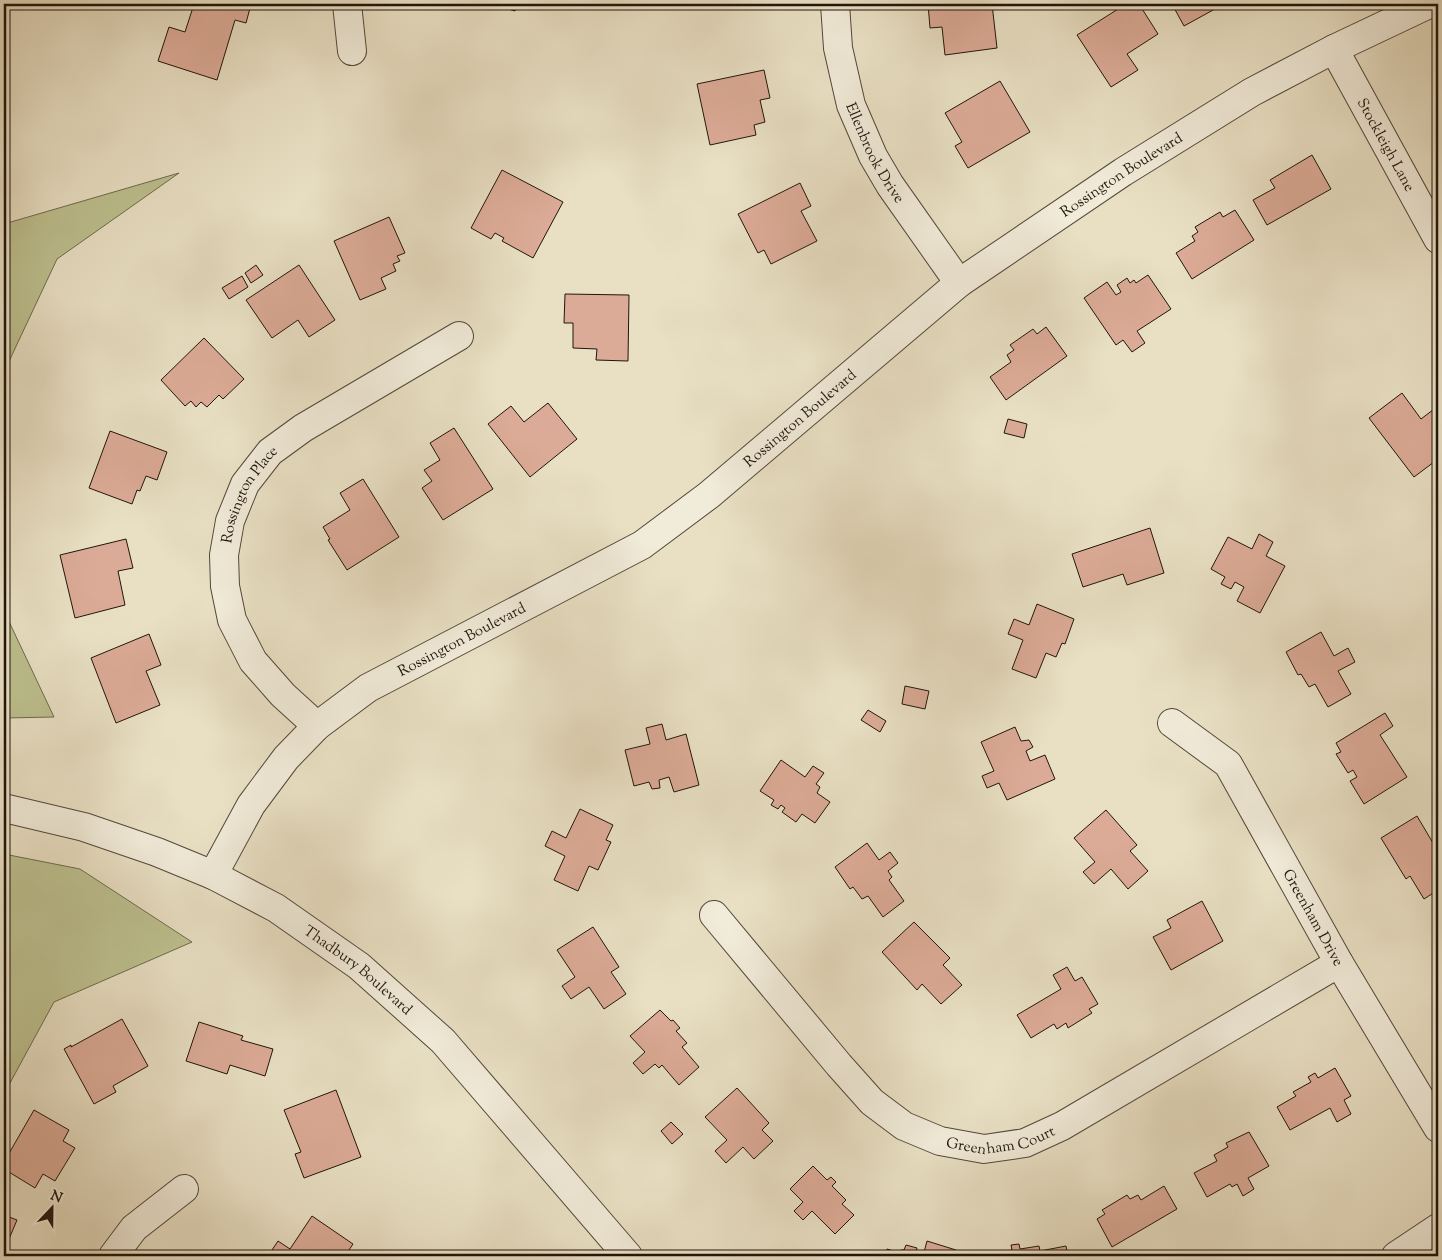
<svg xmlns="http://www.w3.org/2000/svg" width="1442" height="1260" font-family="'Sorts Mill Goudy',serif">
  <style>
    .green { fill: #bdc08f; stroke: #6e6a4e }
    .building { fill: #dcab97; stroke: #20150c }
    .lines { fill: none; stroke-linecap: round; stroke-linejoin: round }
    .minor-casing { stroke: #52483a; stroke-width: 30 }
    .minor { stroke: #f1ebd9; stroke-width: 28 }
    .labels { text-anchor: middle; stroke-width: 4.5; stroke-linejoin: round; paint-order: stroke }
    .street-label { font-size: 15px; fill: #20150c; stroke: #f1ebd9 }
  </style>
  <rect width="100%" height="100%" fill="#e9e0c4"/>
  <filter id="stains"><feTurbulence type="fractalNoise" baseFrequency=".004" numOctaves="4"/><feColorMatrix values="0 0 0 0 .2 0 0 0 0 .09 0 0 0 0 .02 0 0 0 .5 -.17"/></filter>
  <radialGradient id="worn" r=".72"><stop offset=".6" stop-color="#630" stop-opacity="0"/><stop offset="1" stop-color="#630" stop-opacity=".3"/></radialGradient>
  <!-- green -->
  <g class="green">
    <path d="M179,173L57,259L4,372V224Z"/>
    <path d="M4,611L54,717L4,718Z"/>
    <path d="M4,854L80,869L192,942L54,1002L4,1094Z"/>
  </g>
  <!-- building -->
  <g class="building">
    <path d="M194,4H241V5L250,8L246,23L235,20L217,80L158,61L169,27L185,32Z"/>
    <path d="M491,4H517L515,11Z"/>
    <path d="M928,4H992L997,48L945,55L942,27L930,28Z"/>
    <path d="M1126,4H1139L1158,34L1127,54L1138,70L1111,87L1077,35Z"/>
    <path d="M1172,4H1224L1184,26Z"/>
    <path d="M764,70L770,98L760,100L765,122L754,125L756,135L710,145L697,84Z"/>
    <path d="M1000,81L1030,132L968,168L955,146L962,142L945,113Z"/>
    <path d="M1312,155L1331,189L1267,225L1253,200L1275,188L1270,180Z"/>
    <path d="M502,170L563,202L533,258L502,241L504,238L495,233L491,239L471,228Z"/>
    <path d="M800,183L811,206L801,211L817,241L771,264L764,250L758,253L738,214Z"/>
    <path d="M1235,210L1254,240L1192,279L1176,253L1195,241L1192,236L1198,232L1195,227L1220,212L1223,217Z"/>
    <path d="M389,217L405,253L397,256L400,261L393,264L396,271L381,278L386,289L360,300L334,241Z"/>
    <path d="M256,265L263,275L251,283L245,273Z"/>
    <path d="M299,265L335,320L309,337L298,320L272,338L246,300Z"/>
    <path d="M1148,275L1171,309L1137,331L1145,343L1132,352L1123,340L1116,345L1084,298L1107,282L1116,295L1121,292L1117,285L1127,278L1130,283L1134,280L1136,283Z"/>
    <path d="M242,276L248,287L229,299L222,288Z"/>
    <path d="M565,294L629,295L628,361L596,360L597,349L573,348V323H564Z"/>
    <path d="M1046,327L1067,356L1006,400L990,377L1011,362L1007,355L1014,350L1010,345L1033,329L1037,334Z"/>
    <path d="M204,338L244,379L223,399L219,395L207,407L201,402L196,407L191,401L185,406L161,380Z"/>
    <path d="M1402,393L1421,419L1438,406V459L1414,477L1369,418Z"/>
    <path d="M548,403L577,439L530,477L488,424L511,406L524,422Z"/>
    <path d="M1008,419L1027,424L1024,438L1004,433Z"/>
    <path d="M454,428L493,489L443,520L422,488L432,481L424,470L440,460L430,443Z"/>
    <path d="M110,431L167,452L157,480L146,476L140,491L137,490L132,504L89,488Z"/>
    <path d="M363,479L399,537L347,570L328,540L330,539L323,527L350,510L340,493Z"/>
    <path d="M1150,528L1164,573L1127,585L1123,574L1083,587L1072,554Z"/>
    <path d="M1259,534L1273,542L1266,556L1285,566L1260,613L1237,601L1244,587L1235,582L1231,589L1221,584L1225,577L1211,569L1228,537L1252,549Z"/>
    <path d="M126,539L133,568L118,571L125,605L75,618L60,555Z"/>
    <path d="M1037,604L1074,619L1065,644L1062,643L1056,657L1046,653L1036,678L1012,669L1023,640L1008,634L1014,619L1029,625Z"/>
    <path d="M1321,632L1334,656L1348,648L1355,662L1338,671L1351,694L1328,707L1315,684L1309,687L1301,674L1298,675L1286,652Z"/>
    <path d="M149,634L161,665L146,671L160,705L116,723L91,658Z"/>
    <path d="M905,686L929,691L925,709L902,704Z"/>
    <path d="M868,710L886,721L880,732L861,720Z"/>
    <path d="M1385,713L1393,726L1380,735L1407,777L1364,804L1350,781L1357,777L1353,770L1348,773L1336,754L1341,752L1336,743Z"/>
    <path d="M662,724L666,740L686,734L699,785L674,792L669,777L659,780L660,788L652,789L649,782L634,786L625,750L650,744L646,728Z"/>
    <path d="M1015,727L1021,741L1029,740L1033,747L1026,751L1030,761L1045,755L1055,779L1007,800L999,783L987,788L982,776L994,771L981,742Z"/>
    <path d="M781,760L805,777L813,766L824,773L816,784L820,787L817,793L830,802L815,823L802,814L796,822L782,812L785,808L781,805L778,809L771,805L774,800L760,791Z"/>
    <path d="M580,809L613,825L606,840L611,842L598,870L589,866L578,891L554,880L565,856L545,846L552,831L566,838Z"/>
    <path d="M1106,810L1137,845L1130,851L1148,871L1128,889L1111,869L1094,884L1083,872L1095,862L1074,838Z"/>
    <path d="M1417,816L1433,843L1438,840V859L1433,862L1438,871V890L1424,899L1410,876L1406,879L1381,838Z"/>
    <path d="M867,843L879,860L890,852L898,863L888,871L892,877L889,880L904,901L883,917L868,896L862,899L853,887L850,889L835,867Z"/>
    <path d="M1202,901L1223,941L1171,970L1153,937L1171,928L1167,920Z"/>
    <path d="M914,922L950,958L943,965L962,985L941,1004L922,984L917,990L882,952Z"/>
    <path d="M593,927L619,967L611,972L626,994L604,1009L589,987L571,999L562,986L575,977L557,950Z"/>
    <path d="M1067,967L1075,981L1082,977L1098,1004L1089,1009L1092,1013L1068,1028L1066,1023L1057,1029L1054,1024L1031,1038L1017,1015L1061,989L1053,975Z"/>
    <path d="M660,1010L671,1021L673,1020L680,1028L676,1031L687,1043L682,1047L699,1067L679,1085L662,1065L659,1068L655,1064L643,1074L633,1063L645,1052L630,1036Z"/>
    <path d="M122,1019L148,1066L113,1086L116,1092L94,1104L64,1049L71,1045V1047Z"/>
    <path d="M199,1022L243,1036L241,1040L273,1049L265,1076L230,1065L227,1074L186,1061Z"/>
    <path d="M1335,1068L1351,1096L1344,1100L1351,1114L1337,1122L1330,1108L1290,1130L1277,1107L1296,1096L1293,1092L1311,1082L1308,1077L1315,1073L1318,1078Z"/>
    <path d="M737,1088L769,1123L762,1130L773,1141L754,1159L743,1147L726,1163L715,1151L727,1140L705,1117Z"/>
    <path d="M336,1090L361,1157L304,1178L295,1154L301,1152L284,1110Z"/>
    <path d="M34,1110L69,1130L63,1141L75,1148L55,1181L43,1174L35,1188L4,1169V1162Z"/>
    <path d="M671,1122L683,1134L672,1144L661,1131Z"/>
    <path d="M1249,1132L1269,1166L1248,1178L1254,1189L1243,1196L1237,1184L1232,1187L1230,1184L1207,1197L1194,1173L1217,1161L1214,1155L1228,1147L1226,1143Z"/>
    <path d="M813,1166L827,1180L831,1177L836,1182L832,1186L846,1200L842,1204L854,1215L835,1234L812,1211L803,1220L794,1211L803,1202L790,1189Z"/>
    <path d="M1164,1186L1177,1209L1112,1247L1097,1219L1105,1214L1102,1210L1127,1195L1130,1199L1138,1195L1141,1200Z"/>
    <path d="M4,1215L17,1220L4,1251Z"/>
    <path d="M312,1216L353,1244L345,1256H268L278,1241L290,1249Z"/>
    <path d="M927,1241L956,1250L954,1256H923Z"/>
    <path d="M1019,1244L1020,1249L1039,1246L1040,1251L1066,1246L1068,1256H993L992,1254L1012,1250L1011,1245Z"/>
    <path d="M906,1245L917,1248L915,1256H885L887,1249L900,1253L901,1250H904Z"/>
  </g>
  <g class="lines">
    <defs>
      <g id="minor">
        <path d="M347,4L352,51"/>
        <path id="s1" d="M835,4L838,48L851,105L873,156L890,185L959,283"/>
        <path id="s2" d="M1334,49L1438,239"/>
        <path id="s3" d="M1172,723L1228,764L1339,963L1438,1128"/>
        <path id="s4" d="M317,726L283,695L253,661L232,620L225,586L224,555L230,521L245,484L270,452L303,428L459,336"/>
        <path id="s5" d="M4,808L84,827L157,852L213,875L276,908L359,966L443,1041L628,1256"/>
        <path id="s6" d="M213,875L251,805L286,758L317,726L368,688L642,545L709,495L959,283L1123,172L1252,92L1334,49L1429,4"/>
        <path id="s7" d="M714,915L839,1065L872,1102L904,1126L940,1141L984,1149L1025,1143L1062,1126L1339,963"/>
        <path d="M113,1256L134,1228L184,1189"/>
        <path d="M1396,1256L1438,1228"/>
      </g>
    </defs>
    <!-- minor casing -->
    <use href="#minor" class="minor-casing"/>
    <!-- minor -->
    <use href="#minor" class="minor"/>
  </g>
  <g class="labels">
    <!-- street labels -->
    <g class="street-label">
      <text dy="5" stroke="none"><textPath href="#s2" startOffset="109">Stockleigh Lane</textPath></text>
      <text dy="5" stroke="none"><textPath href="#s1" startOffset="156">Ellenbrook Drive</textPath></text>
      <text dy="5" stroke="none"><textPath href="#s6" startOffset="1162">Rossington Boulevard</textPath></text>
      <text dy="5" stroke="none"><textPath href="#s6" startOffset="758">Rossington Boulevard</textPath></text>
      <text dy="5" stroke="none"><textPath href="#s4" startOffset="270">Rossington Place</textPath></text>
      <text dy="5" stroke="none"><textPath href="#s6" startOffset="352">Rossington Boulevard</textPath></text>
      <text dy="5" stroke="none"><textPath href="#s3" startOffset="245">Greenham Drive</textPath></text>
      <text dy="5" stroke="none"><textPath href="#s5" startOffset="394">Thadbury Boulevard</textPath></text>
      <text dy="5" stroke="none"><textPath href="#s7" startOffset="386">Greenham Court</textPath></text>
    </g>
  </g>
  <!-- margin -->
  <rect width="1442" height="1260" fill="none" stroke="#e9e0c4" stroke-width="20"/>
  <rect x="5" y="5" width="1432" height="1250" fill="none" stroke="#20150c" stroke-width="2.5"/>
  <rect x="10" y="10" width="1422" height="1240" fill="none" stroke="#20150c"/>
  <!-- north arrow -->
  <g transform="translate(52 1208) rotate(22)" stroke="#f1ebd9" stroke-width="4" paint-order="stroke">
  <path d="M0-4L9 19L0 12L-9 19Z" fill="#20150c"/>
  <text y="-8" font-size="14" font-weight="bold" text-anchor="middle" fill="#20150c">N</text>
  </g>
  <rect width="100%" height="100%" filter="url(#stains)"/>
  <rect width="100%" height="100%" fill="url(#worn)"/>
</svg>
